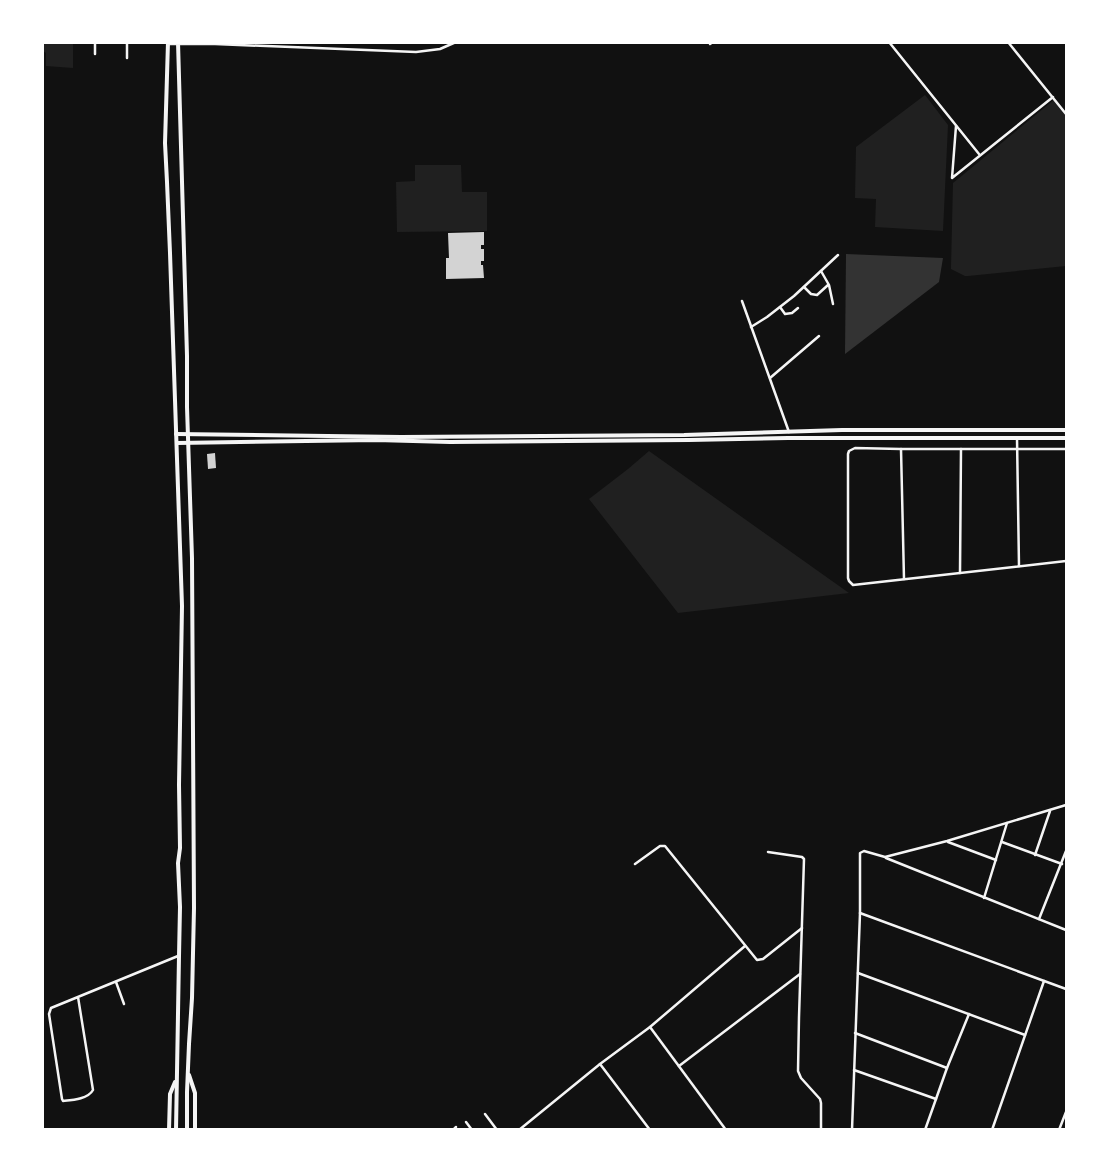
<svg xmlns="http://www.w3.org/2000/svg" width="1109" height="1172" font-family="Commissioner,sans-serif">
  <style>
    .green { fill: #202020 }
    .water { fill: #333 }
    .building { fill: #d3d3d3 }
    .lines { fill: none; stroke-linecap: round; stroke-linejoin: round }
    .minor { stroke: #f5f5f5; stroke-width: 2.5 }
    .tertiary { stroke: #f5f5f5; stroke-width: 4 }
    .secondary { stroke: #f5f5f5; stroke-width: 4 }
  </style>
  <rect width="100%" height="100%" fill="#111"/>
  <!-- green -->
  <g class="green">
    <path d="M42,43H73V68L46,66V53L43,51Z"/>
    <path d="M925,95L948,125L943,231L875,227L876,199L855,198L856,147Z"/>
    <path d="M1055,99L1066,114V266L968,276H965L951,269L953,183Z"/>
    <path d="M415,165H461L462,192H487V231L397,232L396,182L415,181Z"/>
    <path d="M649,451L849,593L678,613L589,499L628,469Z"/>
  </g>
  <!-- water -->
  <path class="water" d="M846,254L943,258L939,282L845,354Z"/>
  <!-- building -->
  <g class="building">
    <path d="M484,232V245H481V249H484V261H481V265H483L484,278L446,279V258H449L448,233Z"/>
    <path d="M215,453L216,468L208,469L207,454Z"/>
  </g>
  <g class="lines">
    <!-- minor -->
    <g class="minor">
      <path d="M889,42L979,154"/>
      <path d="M1008,42L1066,114"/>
      <path d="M168,44H215L416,52L440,49L456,42"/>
      <path d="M710,44L713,42"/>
      <path d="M95,54V42"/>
      <path d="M127,58V42"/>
      <path d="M956,126L952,178L1053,97"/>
      <path d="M821,271L829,285L833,304"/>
      <path d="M804,287L811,294L817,295L828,285"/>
      <path d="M742,301L789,432"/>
      <path d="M780,307L785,314L792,313L798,308"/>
      <path d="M751,327L767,317L794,296L838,255"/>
      <path d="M770,378L819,336"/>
      <path d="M1017,438L1019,566"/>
      <path d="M901,449L904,579"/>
      <path d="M1066,449H901L855,448L849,451L848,454V578L849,581L853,585L1066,561"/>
      <path d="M960,573L961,449"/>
      <path d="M948,842L996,860"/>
      <path d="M1002,842L1062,864"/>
      <path d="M768,852L802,857L804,859L799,1017L798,1071L801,1078L820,1099L821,1103V1130"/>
      <path d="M1035,855L1050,811"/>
      <path d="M886,858L1066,930"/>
      <path d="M635,864L660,846H665L757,960L763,959L802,928"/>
      <path d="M984,898L1007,823"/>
      <path d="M860,913L1066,989"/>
      <path d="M1039,919L1066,851"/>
      <path d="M858,973L1025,1035"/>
      <path d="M116,982L124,1004"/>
      <path d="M78,997L93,1090C88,1099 73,1100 63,1101L62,1099L49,1014L51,1008L178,956"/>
      <path d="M650,1027L726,1130"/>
      <path d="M855,1033L947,1068"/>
      <path d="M600,1064L650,1130"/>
      <path d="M679,1066L800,974"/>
      <path d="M854,1070L936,1099"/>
      <path d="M485,1114L497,1130"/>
      <path d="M466,1122L472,1130"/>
      <path d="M453,1130L456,1127"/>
      <path d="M519,1130L600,1064L650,1027L745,946"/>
      <path d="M852,1130L860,913V853L864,851L885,857L947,841L1066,805"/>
      <path d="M925,1130L947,1068L969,1014"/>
      <path d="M992,1130L1044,981"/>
      <path d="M1059,1130L1066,1112"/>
    </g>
    <!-- tertiary -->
    <g class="tertiary">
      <path d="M176,434L401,437L684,435L842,430H1066"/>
      <path d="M177,443L376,440L450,442L689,440L788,438H1066"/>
    </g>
    <!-- secondary -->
    <g class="secondary">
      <path d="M168,42L165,143L167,182L170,253L182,606L179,785L180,848L178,863L180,907L179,956L176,1130"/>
      <path d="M178,42L187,356V407L192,558L194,908L192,998L189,1044L187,1092V1130"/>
      <path d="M189,1075L195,1093V1130"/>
      <path d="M169,1130L170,1094L175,1082"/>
    </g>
  </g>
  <!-- border -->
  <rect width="1109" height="1172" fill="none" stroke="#ffffff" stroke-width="88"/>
</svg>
